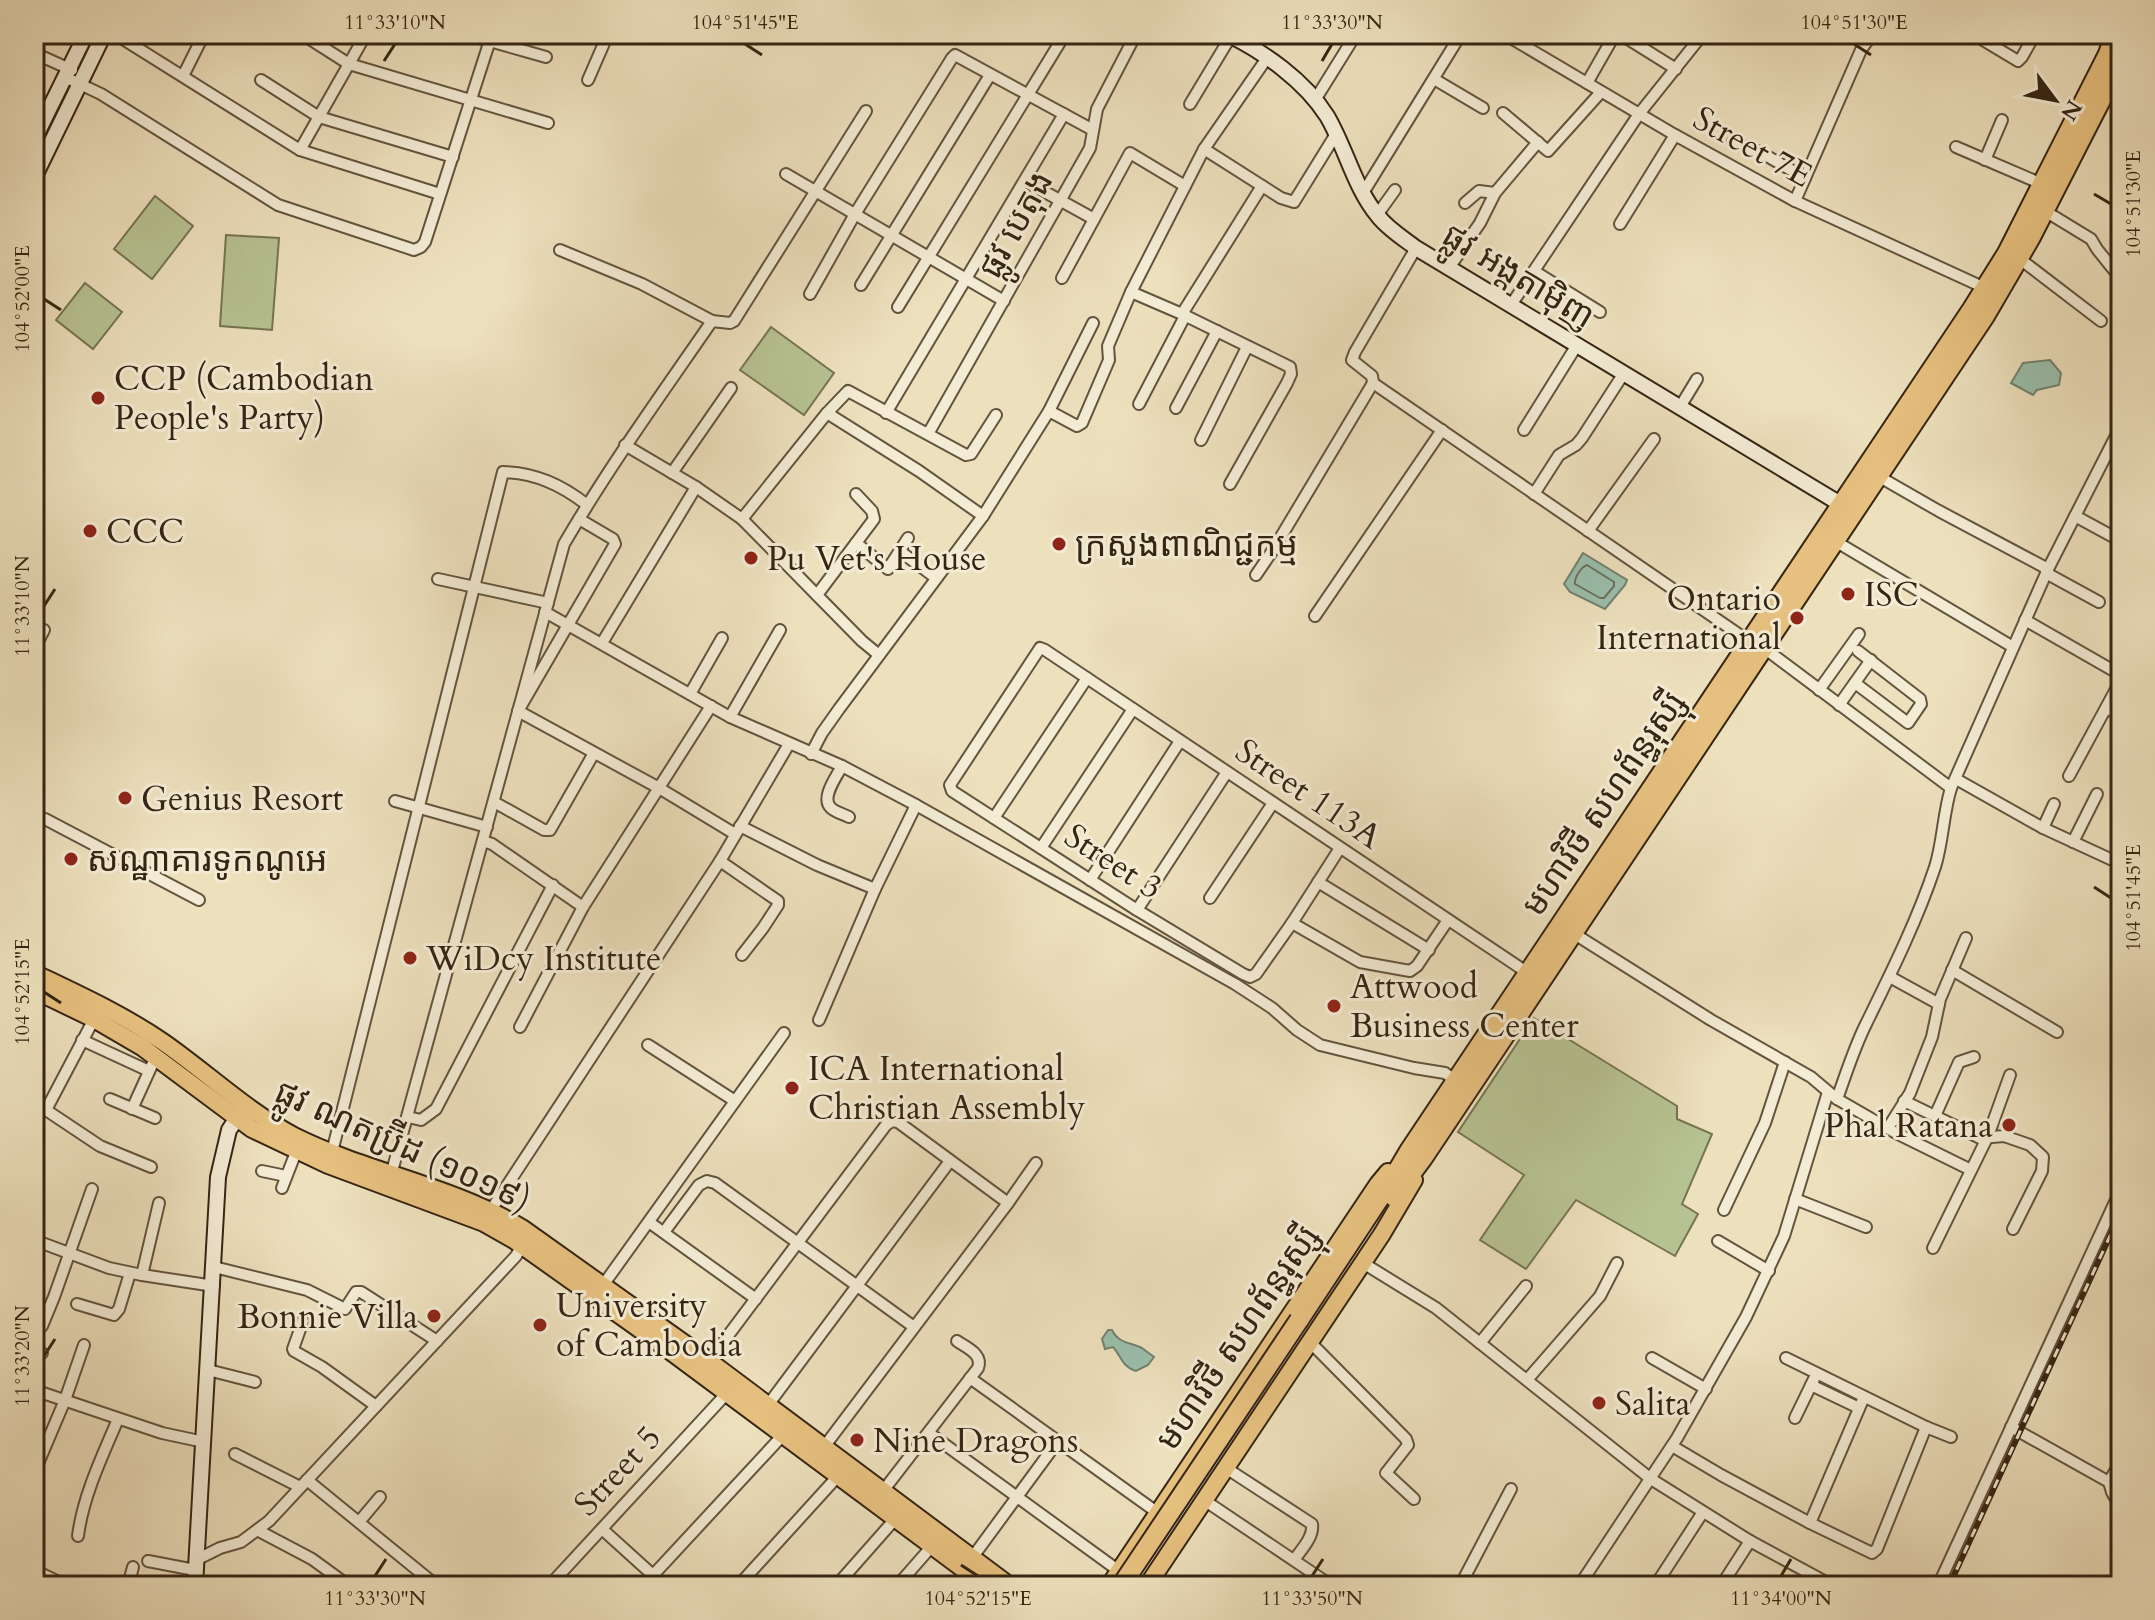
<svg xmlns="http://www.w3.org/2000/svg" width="2155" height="1620" font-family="Cardo,'Noto Sans Khmer',serif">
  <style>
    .green { fill: #b7c292; stroke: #767452; stroke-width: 2 }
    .water { fill: #9abeab; stroke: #72816e; stroke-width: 2 }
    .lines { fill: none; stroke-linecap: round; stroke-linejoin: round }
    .shore { stroke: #68725f; stroke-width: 2 }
    .street-casing { stroke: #63543e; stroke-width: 14 }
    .secondary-casing { stroke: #352513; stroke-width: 18 }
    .primary-casing { stroke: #352513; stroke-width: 20 }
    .highway-casing { stroke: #352513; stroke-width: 22 }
    .street { stroke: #f3ebd4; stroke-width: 10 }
    .secondary { stroke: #f3ebd4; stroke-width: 14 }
    .primary { stroke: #e6c07e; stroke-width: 16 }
    .highway { stroke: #e6c07e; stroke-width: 18 }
    .rail-casing { stroke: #352513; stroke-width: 6 }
    .rail { stroke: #f3ebd4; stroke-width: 3; stroke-dasharray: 9; stroke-linecap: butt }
    .highway-bridge-casing { stroke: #352513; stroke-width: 22; stroke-linecap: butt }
    .highway-bridge { stroke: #e6c07e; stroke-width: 18 }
    .ticks { fill: none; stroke: #352513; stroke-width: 3 }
    .poi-dot { fill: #8f2418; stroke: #f3ebd4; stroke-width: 3 }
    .labels { text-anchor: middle; stroke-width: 6; stroke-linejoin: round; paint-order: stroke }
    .street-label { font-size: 34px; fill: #352513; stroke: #f3ebd4 }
    .poi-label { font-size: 34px; fill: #352513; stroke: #f3ebd4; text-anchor: start }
    .neatline { fill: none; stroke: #352513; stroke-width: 3 }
    .ticks-label { font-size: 20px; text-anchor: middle; fill: #352513 }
  </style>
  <rect width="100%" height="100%" fill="#ede0bd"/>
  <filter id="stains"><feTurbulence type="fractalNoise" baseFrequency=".0025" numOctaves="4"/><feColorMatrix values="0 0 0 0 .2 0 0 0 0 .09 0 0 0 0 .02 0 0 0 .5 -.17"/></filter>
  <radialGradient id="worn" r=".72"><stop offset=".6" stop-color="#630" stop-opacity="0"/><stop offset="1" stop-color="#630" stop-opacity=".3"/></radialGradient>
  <!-- green -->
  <g class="green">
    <path d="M155,196L193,226L152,279L114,249Z"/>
    <path d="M226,235L279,238L272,330L220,326Z"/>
    <path d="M85,283L122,312L93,349L56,320Z"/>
    <path d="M771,327L834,373L804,415L740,370Z"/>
    <path d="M1534,1018L1677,1106V1119L1712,1134L1682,1204L1698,1214L1675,1256L1576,1200L1526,1269L1480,1240L1524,1175L1458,1132Z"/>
  </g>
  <!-- water -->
  <g class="water">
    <path d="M2050,360L2061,373L2059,385L2037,390L2033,395L2011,383L2023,363Z"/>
    <path d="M1583,553L1627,580L1625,585L1605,609L1570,592L1564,584Z"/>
    <path d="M1108,1330H1112C1119,1344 1130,1342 1142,1348C1146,1351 1150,1354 1154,1357L1148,1365L1136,1371C1122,1367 1122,1357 1113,1347L1105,1349L1102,1339Z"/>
  </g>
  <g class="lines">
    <!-- shore -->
    <path class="shore" d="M1587,565L1614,582V586L1604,598H1600L1575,584C1574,578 1581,567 1587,565Z"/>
    <defs>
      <g id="street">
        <path d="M115,34L300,150L440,194"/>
        <path d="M302,34L349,64L548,123"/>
        <path d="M465,34L546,57"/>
        <path d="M1504,34L1675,135L1795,201L1985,288"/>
        <path d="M1620,34L1676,69"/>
        <path d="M1852,34L1868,40"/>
        <path d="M1973,34L2018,61L2022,57L2035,34"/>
        <path d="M34,53L72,70"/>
        <path d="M183,76L204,34"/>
        <path d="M65,77L101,94L278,205L414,250L421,247L425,242L492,34"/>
        <path d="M1434,79L1483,108"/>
        <path d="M261,80L319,117L453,157"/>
        <path d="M588,80L608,34"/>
        <path d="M1587,83L1615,34"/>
        <path d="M1315,100L1356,34"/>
        <path d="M1190,104L1231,36"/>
        <path d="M1503,113L1548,151L1601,92"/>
        <path d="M1733,142L1760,152L1805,178"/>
        <path d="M1956,147L2042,184"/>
        <path d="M1204,149L1281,198L1294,202L1336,134"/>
        <path d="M300,150L366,34"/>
        <path d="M1985,160L2002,120"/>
        <path d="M786,174L1004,301"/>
        <path d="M1025,181L1094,219"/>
        <path d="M1363,193L1461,34"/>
        <path d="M1795,201L1861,50L1868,40L1880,34"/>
        <path d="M1465,203L1479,191L1495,193"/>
        <path d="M2045,211L2091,239L2097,249L2121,279"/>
        <path d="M1377,215L1395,190"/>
        <path d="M1620,224L1675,135"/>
        <path d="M1416,248L1355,352L1352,360L1372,376L1373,383L1750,642"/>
        <path d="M560,250L642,284L712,321"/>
        <path d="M2020,259L2101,321"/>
        <path d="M1449,268L1480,223L1495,193L1538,142"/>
        <path d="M1534,271L1600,312"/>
        <path d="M1062,278L1130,153L1185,186"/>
        <path d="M861,285L990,75"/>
        <path d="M1131,292L1182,314L1290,367L1291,374L1287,383L1230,484"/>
        <path d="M810,294L855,214L952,58L955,55L1093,130"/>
        <path d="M1511,305L1639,114L1703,34"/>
        <path d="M898,307L1065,34"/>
        <path d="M1182,314L1262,186"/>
        <path d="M1139,404L1185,316"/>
        <path d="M1680,407L1697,379"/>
        <path d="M1176,408L1217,331"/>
        <path d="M1049,411L1077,426L1082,423L1109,360L1108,346L1131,292L1204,149L1267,58"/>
        <path d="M827,413L919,471L983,516"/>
        <path d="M886,413L1064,114"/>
        <path d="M1524,430L1577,345"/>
        <path d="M928,434L1090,148L1097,109L1136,34"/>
        <path d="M1201,440L1247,347"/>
        <path d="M625,445L696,487L742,519L862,641L879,655"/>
        <path d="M672,473L731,388"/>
        <path d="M1878,476L1939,511L2048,569"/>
        <path d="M1534,494L1559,455L1576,445L1582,438L1624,373"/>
        <path d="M2075,516L2121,541"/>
        <path d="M579,519L613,539L615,544L518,711L659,788L735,834"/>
        <path d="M742,519L827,413L848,391L966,455L971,454L996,415"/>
        <path d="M1588,531L1654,439"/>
        <path d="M1835,541L2013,647"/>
        <path d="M856,543L888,569L908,538"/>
        <path d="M901,552L936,578"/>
        <path d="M2046,573L2099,602"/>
        <path d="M1256,575L1273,550L1373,383"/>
        <path d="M438,579L548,603"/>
        <path d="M817,595L874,519L872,511L856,494"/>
        <path d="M545,612L730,717L842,766L916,805L1235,984L1272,1008L1297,1030L1320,1045L1414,1068L1445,1073L1456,1081"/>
        <path d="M1315,616L1442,430"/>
        <path d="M2025,620L2121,675"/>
        <path d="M602,643L696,487"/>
        <path d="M1764,648L1951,788"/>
        <path d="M34,649L44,630"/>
        <path d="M1855,683L1908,723L1921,704L1920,699L1858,651"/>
        <path d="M1819,690L1859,634"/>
        <path d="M690,694L722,638"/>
        <path d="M1839,705L1871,660"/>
        <path d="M2107,707L2121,718"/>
        <path d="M730,717L780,630"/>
        <path d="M811,754L822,733L839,709L983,516L1049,411L1093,323"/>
        <path d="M842,766C837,776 820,798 831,808C835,812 843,814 849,817"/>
        <path d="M2069,776L2121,680"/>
        <path d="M1956,779L2043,828L2121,864"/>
        <path d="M395,801L487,827"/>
        <path d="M494,802L544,830H550L594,753"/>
        <path d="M994,818L1087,678"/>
        <path d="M740,826L817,865L875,889"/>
        <path d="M34,828L38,820L45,819L199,900"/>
        <path d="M2043,828L2054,804"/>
        <path d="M483,841L492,844L583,907"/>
        <path d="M2073,842L2097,794"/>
        <path d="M1041,848L1133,709"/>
        <path d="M1340,848L1292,923L1256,974L1250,977L1243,974L1137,910L952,791L950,785L1040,648L1045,650L1531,975"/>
        <path d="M720,861L778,901V905L763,928L742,955"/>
        <path d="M1090,880L1180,741"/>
        <path d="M1318,882L1429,950"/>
        <path d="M1210,898L1273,803"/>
        <path d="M1137,910L1227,772"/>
        <path d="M1292,923L1360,962L1410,971L1417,966L1448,920"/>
        <path d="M1573,933L1711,1020L1811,1077L1837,1099L1896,1133L1971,1170"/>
        <path d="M1952,970L2057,1032"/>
        <path d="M1890,977L1939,1004"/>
        <path d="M819,1020L875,889L916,805"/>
        <path d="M520,1027L583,907L711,706"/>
        <path d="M82,1040L149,1071"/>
        <path d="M648,1045L735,1101"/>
        <path d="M110,1099L155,1118"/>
        <path d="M1837,1099C1846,1074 1854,1048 1866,1024C1891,973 1917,921 1935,867C1943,842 1943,814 1951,788L2048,569L2121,426"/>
        <path d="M1904,1101L1980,1138L2004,1136L2030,1145L2043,1157L2042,1171L2013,1229"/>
        <path d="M34,1102L100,1146L151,1167"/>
        <path d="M132,1109L152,1065"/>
        <path d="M46,1110L94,1019"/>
        <path d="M1935,1116L1959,1062L1974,1057"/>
        <path d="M408,1117L421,1120L436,1109L553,885"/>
        <path d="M1888,1128L1910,1093L1932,1037L1940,999L1966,938"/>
        <path d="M332,1152L503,472C536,473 561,485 586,504"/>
        <path d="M262,1171L286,1176"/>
        <path d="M391,1175L564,544C609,467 661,395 712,321L730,323L734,321L866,111"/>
        <path d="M282,1188L296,1152"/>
        <path d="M1795,1199L1866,1227"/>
        <path d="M491,1210L720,861L789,744"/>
        <path d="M1724,1210L1765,1123L1785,1062"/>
        <path d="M653,1225L756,1299"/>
        <path d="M664,1232L699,1185L707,1181L715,1183L914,1327"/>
        <path d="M34,1240L109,1268L142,1275L214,1286"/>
        <path d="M1718,1241L1769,1271"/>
        <path d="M1933,1248L1988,1136L2010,1075"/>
        <path d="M1363,1263L1436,1308L1651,1479L1750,1541L1833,1586"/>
        <path d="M214,1267L307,1290L345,1309L356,1292H361L437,1341"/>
        <path d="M142,1275L159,1203"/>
        <path d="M601,1288L784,1033"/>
        <path d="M77,1304L114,1315L119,1309L130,1273"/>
        <path d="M303,1321L293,1349L294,1351L322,1367L376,1406"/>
        <path d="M42,1326L54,1297L92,1189"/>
        <path d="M1310,1342L1406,1439L1408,1445L1386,1473L1414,1499"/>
        <path d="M1480,1343L1526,1286"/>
        <path d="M34,1351L42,1353"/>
        <path d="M1652,1358L1706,1389"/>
        <path d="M1786,1358L1926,1427L1951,1437"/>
        <path d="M709,1361L886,1125L892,1121L898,1122L1008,1203"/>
        <path d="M208,1370L255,1382"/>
        <path d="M970,1378L1158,1513"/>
        <path d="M1527,1380L1600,1296L1617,1263"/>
        <path d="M1811,1385L1859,1408"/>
        <path d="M34,1390L162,1433L204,1442"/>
        <path d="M768,1405L950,1161"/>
        <path d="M1795,1418L1814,1379"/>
        <path d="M2011,1427L2109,1482"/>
        <path d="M929,1433L1119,1571"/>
        <path d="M1672,1446L1721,1475L1810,1523L1872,1553L1877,1549L1926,1427"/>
        <path d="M824,1447L1008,1203L1036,1163"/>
        <path d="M235,1454L300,1487"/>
        <path d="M2121,1461L2109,1482L2112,1492L2121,1508"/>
        <path d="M1226,1468L1312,1524C1314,1537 1301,1550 1294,1560"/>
        <path d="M34,1473L65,1400L84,1345"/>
        <path d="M307,1480L437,1586"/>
        <path d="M883,1491L978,1368C983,1354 967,1348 957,1341"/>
        <path d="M1204,1500L1332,1586"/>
        <path d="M359,1522L380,1497"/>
        <path d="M1810,1523L1864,1397"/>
        <path d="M602,1529L665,1586"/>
        <path d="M259,1531L312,1559L349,1586"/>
        <path d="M78,1536C83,1496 102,1457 118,1419"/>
        <path d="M972,1558L1058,1441"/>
        <path d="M196,1560L220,1548L241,1542L269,1521L516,1256L522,1245"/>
        <path d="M148,1561L195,1570"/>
        <path d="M34,1570L67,1586"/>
        <path d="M1941,1580L1956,1586"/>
        <path d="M128,1586L133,1567"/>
        <path d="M549,1586L727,1393"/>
        <path d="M643,1586L783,1435"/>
        <path d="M738,1586L838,1476"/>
        <path d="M836,1586L896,1518"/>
        <path d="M897,1586L932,1546"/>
        <path d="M1460,1586L1511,1489"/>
        <path d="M1579,1586L1677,1438L1746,1317L1784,1236L1828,1092"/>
        <path d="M1655,1586L1703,1512"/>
        <path d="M1721,1586L1750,1541"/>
        <path d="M1938,1586L2121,1189"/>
      </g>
      <g id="secondary">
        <path d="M1227,34C1264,52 1305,81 1327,116C1346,148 1354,187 1378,216C1388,229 1403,238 1416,248L1842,505"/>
        <path d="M34,140L86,34"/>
        <path d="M34,178L104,34"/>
        <path d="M195,1586L218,1177L229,1130L243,1109"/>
      </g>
      <g id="primary">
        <path d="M34,973C78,994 122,1014 163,1042C209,1074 245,1110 296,1137C369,1173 453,1186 522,1228L709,1361L1010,1586"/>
        <path d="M34,990L94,1019L142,1047L252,1129L328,1165L484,1223L514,1240L666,1348L986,1586"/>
        <path d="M1109,1586L1378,1184L1388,1172"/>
        <path d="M1147,1586L1382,1234L1414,1180"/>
      </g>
      <g id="highway">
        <path d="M1394,1197L1423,1158L1985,316L2031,237L2121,61"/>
        <path d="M1299,1320L1393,1178L1409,1151L1972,309L2007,253L2108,54L2115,34"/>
      </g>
    </defs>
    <!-- street casing -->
    <use href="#street" class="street-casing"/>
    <!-- secondary casing -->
    <use href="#secondary" class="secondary-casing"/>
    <!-- primary casing -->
    <use href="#primary" class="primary-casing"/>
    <!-- highway casing -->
    <use href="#highway" class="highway-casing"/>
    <!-- street -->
    <use href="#street" class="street"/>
    <!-- secondary -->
    <use href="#secondary" class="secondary"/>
    <!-- primary -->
    <use href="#primary" class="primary"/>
    <!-- highway -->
    <use href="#highway" class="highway"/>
    <defs>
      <path id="rail" d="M1949,1586L2121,1212"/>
    </defs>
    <!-- rail casing -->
    <use href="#rail" class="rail-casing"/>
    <!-- rail -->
    <use href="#rail" class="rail"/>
    <defs>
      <path id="highway-bridge" d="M1121,1586L1299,1320"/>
    </defs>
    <!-- highway-bridge casing -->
    <use href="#highway-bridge" class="highway-bridge-casing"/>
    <!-- highway-bridge -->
    <use href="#highway-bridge" class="highway-bridge"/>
  </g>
  <!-- ticks -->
  <path class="ticks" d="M745,44L762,55M1854,44L1871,55M384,61L395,44M1322,61L1332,44M2094,194L2111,204M44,299L61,310M44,606L55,589M2094,887L2111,898M44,992L61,1003M44,1356L55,1339M961,1565L978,1576M375,1576L386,1559M1312,1576L1323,1559M1781,1576L1791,1559"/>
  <!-- markers -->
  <g class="poi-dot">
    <circle cx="98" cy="398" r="8"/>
    <circle cx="90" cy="531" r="8"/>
    <circle cx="1059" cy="544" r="8"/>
    <circle cx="751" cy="558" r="8"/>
    <circle cx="1848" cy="594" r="8"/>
    <circle cx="1797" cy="618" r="8"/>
    <circle cx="125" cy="798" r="8"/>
    <circle cx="71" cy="859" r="8"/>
    <circle cx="410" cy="958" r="8"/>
    <circle cx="1334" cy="1006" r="8"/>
    <circle cx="792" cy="1088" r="8"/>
    <circle cx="2009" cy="1125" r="8"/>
    <circle cx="434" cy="1316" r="8"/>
    <circle cx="540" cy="1325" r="8"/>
    <circle cx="1599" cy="1403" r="8"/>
    <circle cx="857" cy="1440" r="8"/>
  </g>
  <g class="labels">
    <!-- street labels -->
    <g class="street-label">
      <text transform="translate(1753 146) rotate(29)" y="12">Street 7E</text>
      <text transform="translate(1015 224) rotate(-61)" y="12">ផ្លូវ បេតុង</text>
      <text transform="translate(1519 275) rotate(31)" y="12">ផ្លូវ អង្តតាម៉ិញ</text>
      <text transform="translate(1309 793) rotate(34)" y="12">Street 113A</text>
      <text transform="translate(1603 803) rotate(-56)" y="12">មហាវិថី សហព័ន្ធរុស្ស៊ី</text>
      <text transform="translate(1114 861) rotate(33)" y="12">Street 3</text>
      <text transform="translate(403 1145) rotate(24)" y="12">ផ្លូវ ណតប្រ៊ីដ (១០១៩)</text>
      <text transform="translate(1237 1337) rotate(-56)" y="12">មហាវិថី សហព័ន្ធរុស្ស៊ី</text>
      <text transform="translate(617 1470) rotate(-47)" y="12">Street 5</text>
    </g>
    <!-- poi labels -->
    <g class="poi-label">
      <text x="114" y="390">CCP (Cambodian<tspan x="114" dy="39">People's Party)</tspan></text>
      <text x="106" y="543">CCC</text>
      <text x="1075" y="556">ក្រសួងពាណិជ្ជកម្ម</text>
      <text x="767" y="570">Pu Vet's House</text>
      <text x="1864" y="606">ISC</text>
      <text x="1781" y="610" text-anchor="end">Ontario<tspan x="1781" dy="39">International</tspan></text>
      <text x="141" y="810">Genius Resort</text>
      <text x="87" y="871">សណ្ឋាគារទូកណូអេ</text>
      <text x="426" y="970">WiDcy Institute</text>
      <text x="1350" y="998">Attwood<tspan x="1350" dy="39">Business Center</tspan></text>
      <text x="808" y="1080">ICA International<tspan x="808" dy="39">Christian Assembly</tspan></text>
      <text x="1993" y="1137" text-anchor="end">Phal Ratana</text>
      <text x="556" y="1317">University<tspan x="556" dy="39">of Cambodia</tspan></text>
      <text x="418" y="1328" text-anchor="end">Bonnie Villa</text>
      <text x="1615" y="1415">Salita</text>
      <text x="873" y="1452">Nine Dragons</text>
    </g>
  </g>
  <!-- margin -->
  <rect width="2155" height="1620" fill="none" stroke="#ede0bd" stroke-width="88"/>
  <!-- north arrow -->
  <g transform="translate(2055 100) rotate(122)" stroke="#f3ebd4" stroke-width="6" paint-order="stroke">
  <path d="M0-6L14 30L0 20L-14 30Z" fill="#352513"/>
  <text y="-12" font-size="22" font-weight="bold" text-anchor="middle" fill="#352513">N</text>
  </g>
  <rect x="44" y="44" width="2067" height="1532" class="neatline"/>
  <g class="ticks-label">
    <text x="395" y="29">11°33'10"N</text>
    <text x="745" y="29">104°51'45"E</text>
    <text x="1332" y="29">11°33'30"N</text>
    <text x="1854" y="29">104°51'30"E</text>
    <text transform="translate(2133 204) rotate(-90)" y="7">104°51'30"E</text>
    <text transform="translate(22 299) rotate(-90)" y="7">104°52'00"E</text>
    <text transform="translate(22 606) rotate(-90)" y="7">11°33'10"N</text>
    <text transform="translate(2133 898) rotate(-90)" y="7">104°51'45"E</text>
    <text transform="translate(22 992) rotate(-90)" y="7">104°52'15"E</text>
    <text transform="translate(22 1356) rotate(-90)" y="7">11°33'20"N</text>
    <text x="375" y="1605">11°33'30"N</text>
    <text x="978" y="1605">104°52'15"E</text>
    <text x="1312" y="1605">11°33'50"N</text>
    <text x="1781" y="1605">11°34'00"N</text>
  </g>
  <rect width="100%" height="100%" filter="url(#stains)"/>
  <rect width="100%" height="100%" fill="url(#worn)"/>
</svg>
